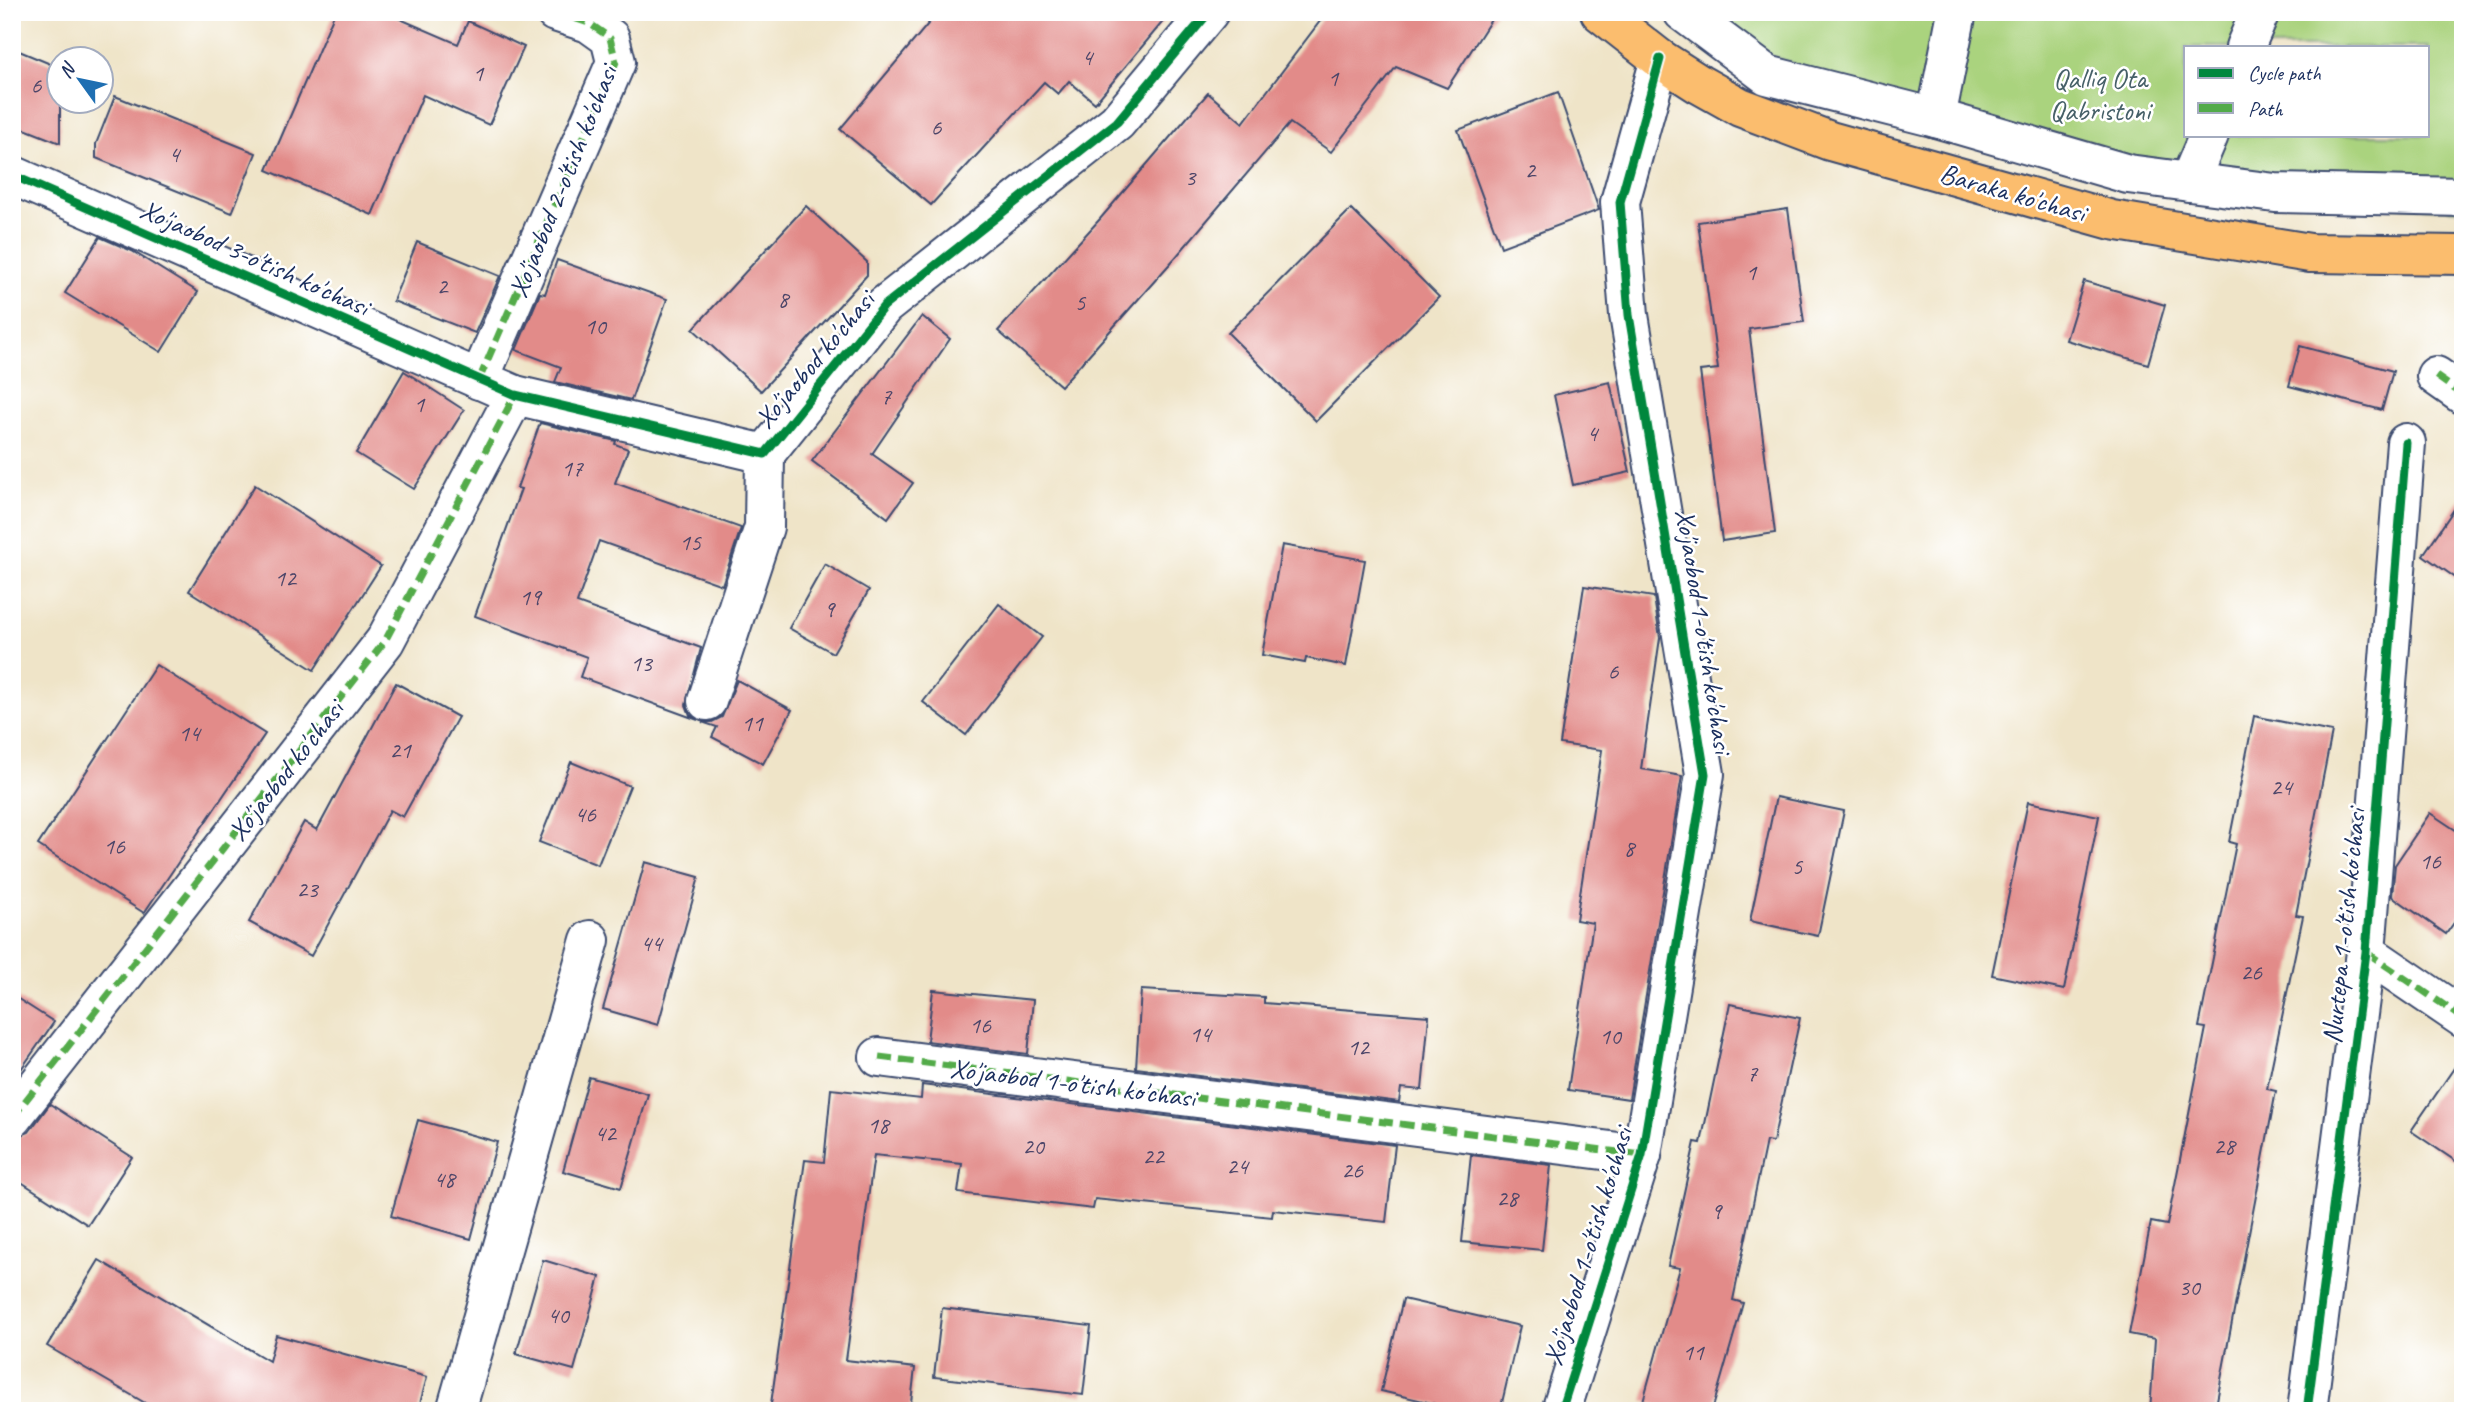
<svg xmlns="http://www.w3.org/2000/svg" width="2475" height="1423" font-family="Caveat,sans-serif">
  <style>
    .green { fill: #aad37e; stroke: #62816e; stroke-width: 2; fill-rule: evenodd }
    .building { fill: #e28b89 }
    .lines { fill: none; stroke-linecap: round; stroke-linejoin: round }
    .minor-casing { stroke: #3b4a6e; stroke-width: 42 }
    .major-casing { stroke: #3b4a6e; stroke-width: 42 }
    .minor { stroke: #fff; stroke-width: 38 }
    .major { stroke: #fbbd6e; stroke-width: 38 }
    .quiet { stroke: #52ab49; stroke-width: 7; stroke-dasharray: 14 7; stroke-linecap: butt }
    .cycleway-casing { stroke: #fff; stroke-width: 13 }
    .cycleway { stroke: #00873e; stroke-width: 9 }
    .labels { text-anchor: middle; stroke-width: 5; stroke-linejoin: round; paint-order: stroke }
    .number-label { font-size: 24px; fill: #4d4669 }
    .park-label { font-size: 28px; fill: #466068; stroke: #fff }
    .street-label { font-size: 28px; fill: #1b2f5e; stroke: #fff }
  </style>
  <rect width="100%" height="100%" fill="#fff"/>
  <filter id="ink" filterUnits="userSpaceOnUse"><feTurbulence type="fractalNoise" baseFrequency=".0143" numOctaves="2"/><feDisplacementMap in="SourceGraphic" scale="14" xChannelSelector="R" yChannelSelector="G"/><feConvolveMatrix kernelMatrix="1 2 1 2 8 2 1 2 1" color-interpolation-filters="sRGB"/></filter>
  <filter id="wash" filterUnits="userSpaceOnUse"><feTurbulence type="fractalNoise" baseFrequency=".00686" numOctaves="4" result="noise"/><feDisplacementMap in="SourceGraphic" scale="28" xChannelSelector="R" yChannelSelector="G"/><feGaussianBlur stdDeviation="1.57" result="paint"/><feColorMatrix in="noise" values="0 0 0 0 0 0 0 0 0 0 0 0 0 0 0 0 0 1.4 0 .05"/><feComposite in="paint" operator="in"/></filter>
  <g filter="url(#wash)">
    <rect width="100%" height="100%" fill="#efe4c8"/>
    <!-- green -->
    <path class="green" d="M1661,12H2463V210L2130,189L1667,17ZM2186,47H2428V135H2186Z"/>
    <g id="blocks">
      <!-- building -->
      <g class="building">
        <path d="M335,12H384L458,44L468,21L524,47L489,125L423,95L372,215L267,170Z"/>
        <path d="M938,12H1171L1095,103L1069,81L1058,94L1044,82L931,205L840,129Z"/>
        <path d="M1327,12H1496L1447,88L1396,67L1331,152L1290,123L1175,258L1061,386L998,331L1100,219L1208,93L1243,123Z"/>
        <path d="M12,48L60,68V143L12,124Z"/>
        <path d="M1558,92L1599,210L1501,247L1458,130Z"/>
        <path d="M115,96L256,153L232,213L96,158V144Z"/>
        <path d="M806,206L867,262V275L761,391L693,329Z"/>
        <path d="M1351,209L1439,297L1316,421L1228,333Z"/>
        <path d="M1788,209L1804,322L1749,329L1775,533L1722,541L1700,371L1718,369L1698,222Z"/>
        <path d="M100,237L132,251L198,292L161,352L65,293Z"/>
        <path d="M417,242L500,276L475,333L393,301Z"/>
        <path d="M557,260L667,299L631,400L555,382L561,367L516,350L540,293L545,294Z"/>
        <path d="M2084,281L2165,305L2148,364L2066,340Z"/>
        <path d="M922,316L950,339L872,454L913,483L888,518L812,461Z"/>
        <path d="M2300,346L2393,371L2382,410L2289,386Z"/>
        <path d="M404,371L464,410L414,489L356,453Z"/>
        <path d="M1610,382L1630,472L1573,485L1554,395Z"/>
        <path d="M540,423L616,441L615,444L628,449L615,483L741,528L722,585L599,541L577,603L701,648L686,705L690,715L698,720L580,677L587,657L475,616L521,489L517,488Z"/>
        <path d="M255,485L381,566L314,670L189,591Z"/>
        <path d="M2463,496V583L2423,555Z"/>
        <path d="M1282,545L1365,560L1346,666L1306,658L1305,663L1262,655Z"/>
        <path d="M825,564L869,590L833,653L789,628Z"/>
        <path d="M1584,586L1654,597L1660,638L1641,769L1682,776L1629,1099L1568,1090L1593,923L1576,920L1602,750L1560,744Z"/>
        <path d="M999,604L1042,637L966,735L923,702Z"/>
        <path d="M156,665L265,734L144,913L38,845Z"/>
        <path d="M737,680L792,710L763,764L712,737L717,727L702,722H712L722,717Z"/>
        <path d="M396,683L458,717L403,817L390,810L311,956L249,922L304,822L317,830Z"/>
        <path d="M2254,716L2332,732L2296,915L2303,916L2267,1089L2276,1091L2215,1411H2150L2155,1339L2129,1334L2151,1222L2167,1225L2206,1028L2199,1027L2236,844L2229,842Z"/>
        <path d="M571,762L630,786L598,865L539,842Z"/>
        <path d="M1776,797L1844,811L1818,936L1750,921Z"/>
        <path d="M2028,802L2099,816L2064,990L1992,975Z"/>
        <path d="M2430,813L2463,835V910L2446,934L2392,896L2395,865Z"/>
        <path d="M645,862L699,877L658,1025L603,1009Z"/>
        <path d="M933,990L1033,1000L1028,1054L927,1041Z"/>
        <path d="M1141,990L1264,997V1003L1429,1016L1422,1090L1401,1088L1399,1102L1136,1068Z"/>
        <path d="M12,995L54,1022L12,1082Z"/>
        <path d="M1730,1004L1800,1018L1773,1142L1766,1141L1733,1300L1743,1303L1712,1411H1680L1643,1401L1680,1268L1668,1266L1695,1142L1701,1143Z"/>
        <path d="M2463,1055V1166L2411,1131Z"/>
        <path d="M589,1077L648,1094L621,1188L563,1171Z"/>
        <path d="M922,1085L1395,1145L1386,1222L1273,1210L1272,1217L1095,1199L1093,1209L958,1193L962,1164L874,1155L846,1360L915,1368L910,1411H770L805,1160L824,1162L831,1089L921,1099Z"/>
        <path d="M50,1104L132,1157L88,1225L12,1176V1139L29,1132Z"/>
        <path d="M418,1120L497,1142L471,1239L391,1216Z"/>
        <path d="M1471,1155L1551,1165L1542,1250L1462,1242Z"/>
        <path d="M99,1260L269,1361L276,1335L427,1377L418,1411H159L47,1346Z"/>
        <path d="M543,1260L600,1277L574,1370L516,1354Z"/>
        <path d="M1403,1299L1520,1326L1500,1411H1465L1381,1391Z"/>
        <path d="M942,1308L1091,1326L1083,1395L934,1377Z"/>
      </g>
    </g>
  </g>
  <g filter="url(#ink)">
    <use href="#blocks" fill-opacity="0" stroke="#3b4a6e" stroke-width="2"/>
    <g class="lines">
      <defs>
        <g id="minor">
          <path d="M1683,12L1767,75L1936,118L2128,174L2275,193L2463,197"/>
          <path d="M2245,47L2260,12"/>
          <path d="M1936,118L1957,12"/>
          <path d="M12,175L515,395L765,454"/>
          <path d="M2189,182L2209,135"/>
          <path d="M2436,376L2463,395"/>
          <path d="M479,380L616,62L610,38L589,23L555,12"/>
          <path d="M765,454L884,306L1117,122L1209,12"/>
          <path d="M707,701L764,527L765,454"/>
          <path d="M2366,952L2463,1018"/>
          <path d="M879,1057L1642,1155"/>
          <path d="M12,1118L385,641L515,395"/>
          <path d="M456,1411L590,940"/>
          <path d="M1561,1411L1642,1155L1705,774L1629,315L1620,202L1660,59"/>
          <path d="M2307,1411L2366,952L2406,443"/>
        </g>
        <path id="major" d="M1600,12L1660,59L1699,84L1740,107L1830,141L2112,220L2310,253L2463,255"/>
      </defs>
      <!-- minor casing -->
      <use href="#minor" class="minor-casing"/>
      <!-- major casing -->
      <use href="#major" class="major-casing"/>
      <!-- minor -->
      <use href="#minor" class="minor"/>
      <!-- major -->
      <use href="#major" class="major"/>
      <!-- quiet -->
      <g class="quiet">
        <path d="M2436,376L2463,395"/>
        <path d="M479,380L616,62L610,38L589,23L555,12"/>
        <path d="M2366,952L2463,1018"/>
        <path d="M879,1057L1642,1155"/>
        <path d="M12,1118L385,641L515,395"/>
      </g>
      <defs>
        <g id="cycleway">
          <path d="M12,175L515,395L765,454L884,306L1117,122L1209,12"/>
          <path d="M1561,1411L1642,1155L1705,774L1629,315L1620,202L1660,59"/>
          <path d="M2307,1411L2366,952L2406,443"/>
        </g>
      </defs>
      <!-- cycleway casing -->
      <use href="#cycleway" class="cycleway-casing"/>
      <!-- cycleway -->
      <use href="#cycleway" class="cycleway"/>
    </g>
  </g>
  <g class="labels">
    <!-- number labels -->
    <g class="number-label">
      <text x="1087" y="65">4</text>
      <text x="478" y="81">1</text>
      <text x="1333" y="86">1</text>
      <text x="36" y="93">6</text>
      <text x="936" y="135">6</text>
      <text x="174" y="162">4</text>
      <text x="1530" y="178">2</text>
      <text x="1190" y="185">3</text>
      <text x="1751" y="280">1</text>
      <text x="442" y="294">2</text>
      <text x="783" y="307">8</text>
      <text x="1080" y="310">5</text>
      <text x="595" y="334">10</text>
      <text x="886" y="404">7</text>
      <text x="419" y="412">1</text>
      <text x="1592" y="441">4</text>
      <text x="572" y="476">17</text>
      <text x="690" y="550">15</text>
      <text x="285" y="586">12</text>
      <text x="530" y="605">19</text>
      <text x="829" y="617">9</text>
      <text x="641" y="671">13</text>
      <text x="1613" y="679">6</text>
      <text x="752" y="731">11</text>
      <text x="189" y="741">14</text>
      <text x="400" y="758">21</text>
      <text x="2281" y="795">24</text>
      <text x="585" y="822">46</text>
      <text x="114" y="854">16</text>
      <text x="1629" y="856">8</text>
      <text x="2430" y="869">16</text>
      <text x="1797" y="874">5</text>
      <text x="307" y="897">23</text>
      <text x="651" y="951">44</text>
      <text x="2251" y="980">26</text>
      <text x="980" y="1033">16</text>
      <text x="1200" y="1042">14</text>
      <text x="1610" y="1044">10</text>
      <text x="1358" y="1055">12</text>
      <text x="1752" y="1081">7</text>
      <text x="878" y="1133">18</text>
      <text x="605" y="1141">42</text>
      <text x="1033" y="1154">20</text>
      <text x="2224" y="1154">28</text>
      <text x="1153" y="1164">22</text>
      <text x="1237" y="1174">24</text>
      <text x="1352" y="1178">26</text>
      <text x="444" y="1187">48</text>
      <text x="1507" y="1206">28</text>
      <text x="1716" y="1219">9</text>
      <text x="2189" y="1295">30</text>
      <text x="558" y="1323">40</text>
      <text x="1693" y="1360">11</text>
    </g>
    <!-- park labels -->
    <g class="park-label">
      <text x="2100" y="88">Qalliq Ota<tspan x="2100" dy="32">Qabristoni</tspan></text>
    </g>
    <!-- street labels -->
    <g class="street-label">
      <text transform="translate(562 181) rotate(-68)" y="10">Xo'jaobod 2-o'tish ko'chasi</text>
      <text transform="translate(2013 192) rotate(16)" y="10">Baraka ko'chasi</text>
      <text transform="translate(255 257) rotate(24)" y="10">Xo'jaobod 3-o'tish ko'chasi</text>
      <text transform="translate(814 359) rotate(-50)" y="10">Xo'jaobod ko'chasi</text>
      <text transform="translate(1705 631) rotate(81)" y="10">Xo'jaobod 1-o'tish ko'chasi</text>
      <text transform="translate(285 770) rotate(-52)" y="10">Xo'jaobod ko'chasi</text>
      <text transform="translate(2343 926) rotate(-84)" y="10">Nurtepa 1-o'tish ko'chasi</text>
      <text transform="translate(1073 1082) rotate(7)" y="10">Xo'jaobod 1-o'tish ko'chasi</text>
      <text transform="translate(1587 1246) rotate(-73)" y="10">Xo'jaobod 1-o'tish ko'chasi</text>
    </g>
  </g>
  <!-- margin -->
  <rect width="2475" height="1423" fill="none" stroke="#fff" stroke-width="42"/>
  <!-- legend -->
  <rect x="2184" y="46" width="245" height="91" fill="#ffffff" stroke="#a4acbf" stroke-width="2"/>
  <rect x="2198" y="68" width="35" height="10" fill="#00873e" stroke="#a4acbf" stroke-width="2"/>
  <text x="2248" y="80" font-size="21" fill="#1b2f5e">Cycle path</text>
  <rect x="2198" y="103" width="35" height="10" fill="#52ab49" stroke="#a4acbf" stroke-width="2"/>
  <text x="2248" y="116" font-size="21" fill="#1b2f5e">Path</text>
  <!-- north arrow -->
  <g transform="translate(80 80) rotate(303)"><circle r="33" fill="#ffffff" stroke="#a4acbf" stroke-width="2"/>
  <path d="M0-5L12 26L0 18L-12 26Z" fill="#1f6fb2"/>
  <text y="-10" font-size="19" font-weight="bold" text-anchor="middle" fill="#1b2f5e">N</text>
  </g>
</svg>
